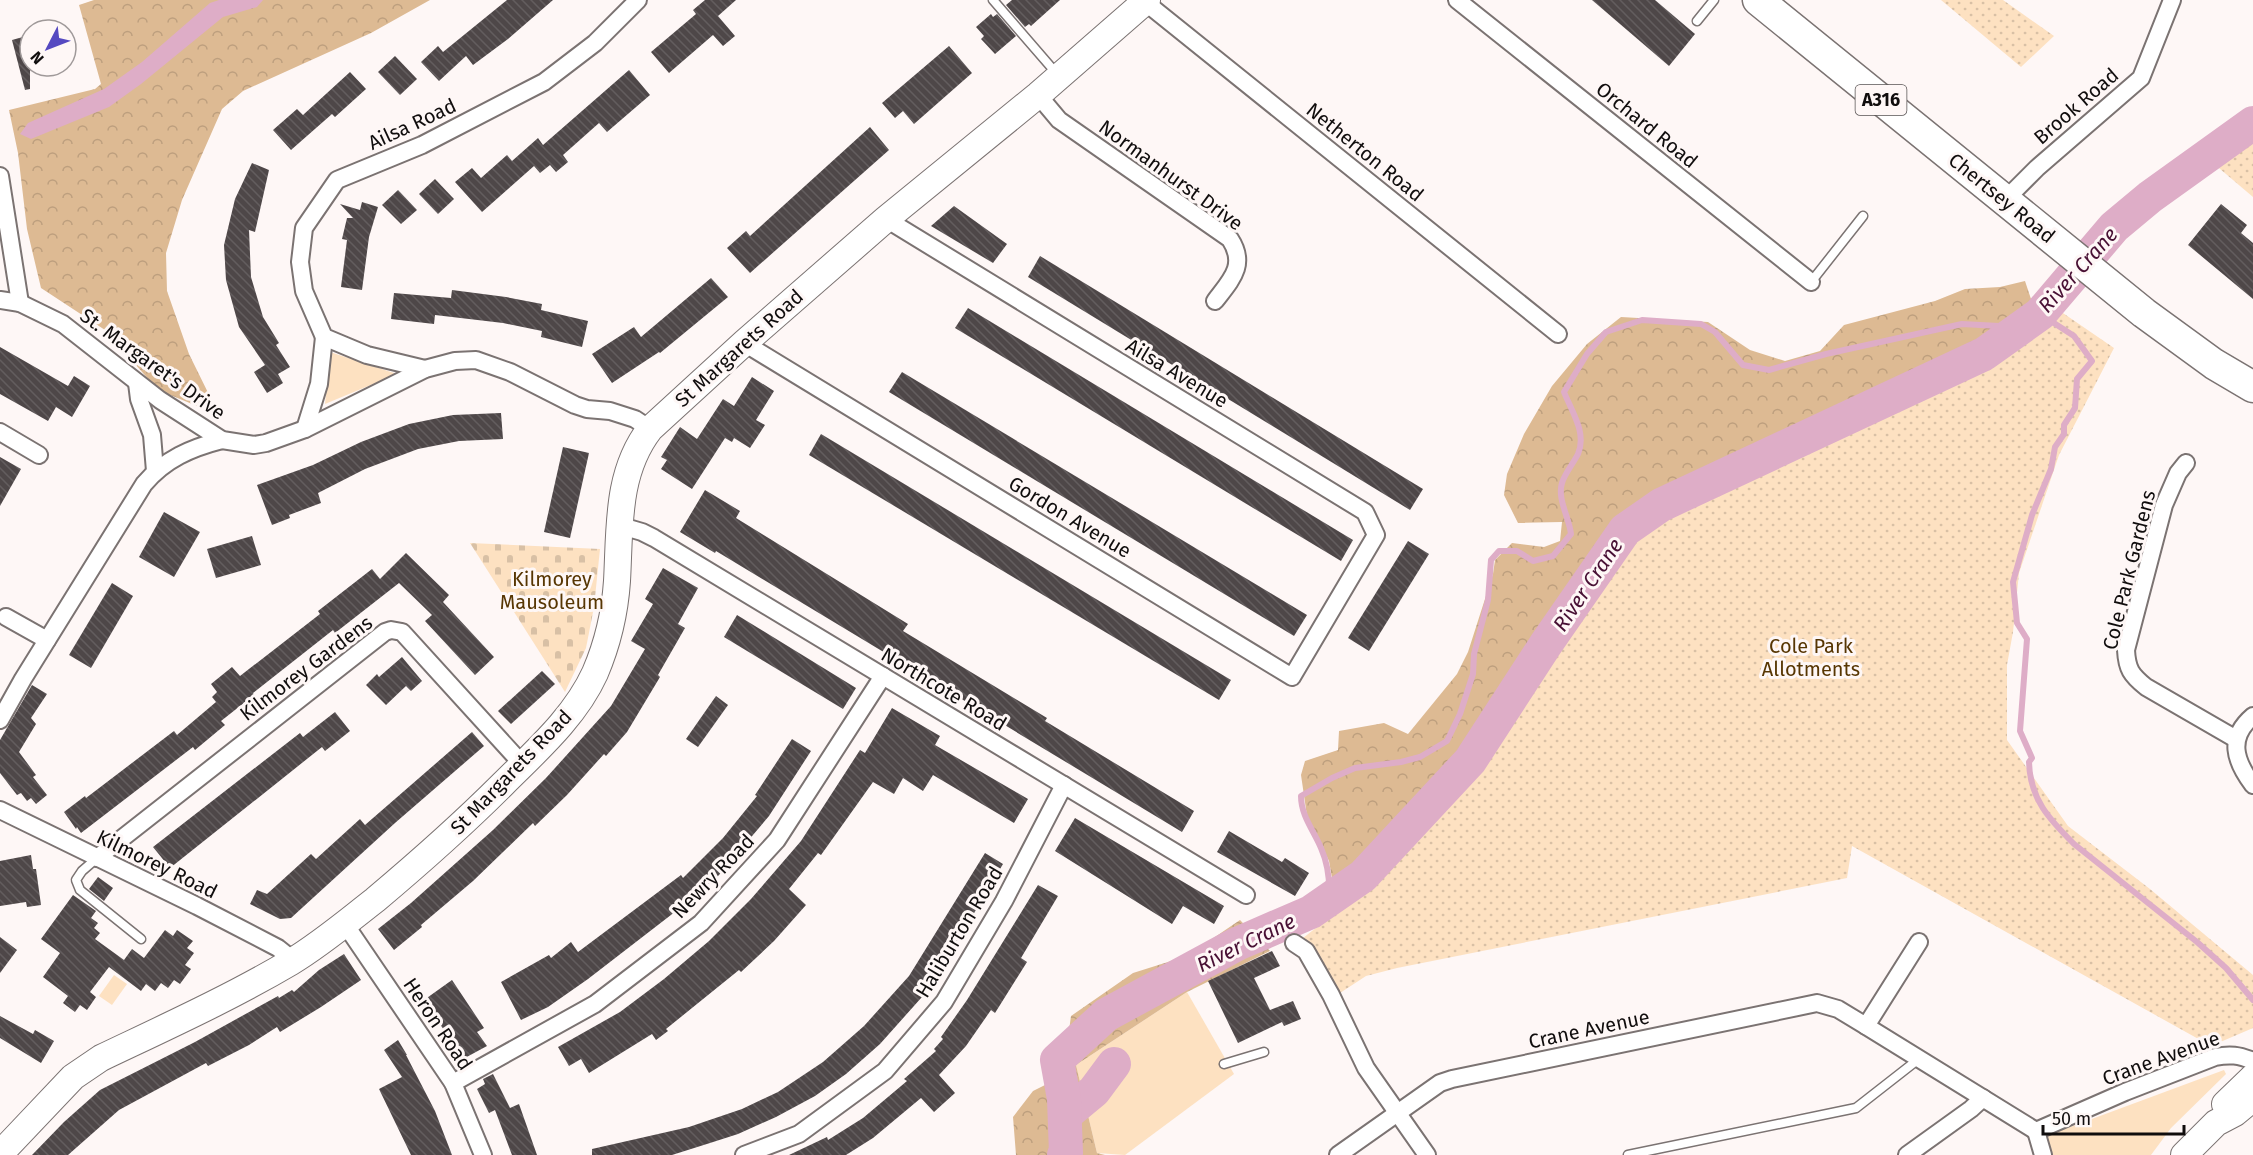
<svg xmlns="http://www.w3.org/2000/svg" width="2253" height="1155" font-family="'Fira Sans',sans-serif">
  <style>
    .green { fill: #fde1c1 }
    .forest { fill: url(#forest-crowns) }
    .cemetery { fill: url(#cemetery-stones) }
    .garden { fill: url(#garden-dots) }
    .water { fill: #deadc7 }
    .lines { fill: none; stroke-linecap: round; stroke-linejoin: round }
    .stream { stroke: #deadc7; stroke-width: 6 }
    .river { stroke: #deadc7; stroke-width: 34 }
    .building { fill: url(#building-back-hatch) }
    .lane-casing { stroke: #7b7372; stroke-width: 11 }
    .street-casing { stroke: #7b7372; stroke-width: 20 }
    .primary-casing { stroke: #7b7372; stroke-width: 28 }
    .highway-casing { stroke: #7b7372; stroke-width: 33 }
    .lane { stroke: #fff; stroke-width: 8 }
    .street { stroke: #fff; stroke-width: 16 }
    .primary { stroke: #fff; stroke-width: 26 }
    .highway { stroke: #fff; stroke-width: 30 }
    .labels { text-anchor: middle; stroke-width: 6; stroke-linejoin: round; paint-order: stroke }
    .shield { fill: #fef7f6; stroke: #575353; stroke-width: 1.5 }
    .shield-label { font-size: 18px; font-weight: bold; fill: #100d0d }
    .street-label { font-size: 20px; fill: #100d0d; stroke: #fef7f6 }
    .park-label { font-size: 20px; fill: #573603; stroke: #fef7f6 }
    .water-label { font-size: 21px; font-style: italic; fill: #481034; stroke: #fef7f6 }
  </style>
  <defs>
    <pattern id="forest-crowns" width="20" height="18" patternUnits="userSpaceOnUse" patternTransform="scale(1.5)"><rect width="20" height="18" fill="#ddba93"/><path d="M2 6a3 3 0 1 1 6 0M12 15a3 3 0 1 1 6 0" fill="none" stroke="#bd9f7e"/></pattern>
    <pattern id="cemetery-stones" width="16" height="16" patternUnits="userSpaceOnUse" patternTransform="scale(1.5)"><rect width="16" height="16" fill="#fde1c1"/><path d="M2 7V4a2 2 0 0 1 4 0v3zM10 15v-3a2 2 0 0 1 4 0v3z" fill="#d8c0a5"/></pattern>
    <pattern id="garden-dots" width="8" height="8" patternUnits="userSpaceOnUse" patternTransform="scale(1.5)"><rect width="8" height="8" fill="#fde1c1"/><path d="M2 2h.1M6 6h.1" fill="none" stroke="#d8c0a5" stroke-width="1.8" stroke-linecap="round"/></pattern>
    <pattern id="building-back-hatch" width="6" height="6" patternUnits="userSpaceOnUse" patternTransform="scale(1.5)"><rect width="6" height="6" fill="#4e4748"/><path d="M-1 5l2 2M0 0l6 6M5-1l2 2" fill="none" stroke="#635d5e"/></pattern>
  </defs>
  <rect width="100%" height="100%" fill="#fef7f6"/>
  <!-- green -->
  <g class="green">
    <path d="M330,352L397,374L325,404Z"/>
    <path d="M114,975L127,984L112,1005L99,996Z"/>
    <path d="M1187,992L1234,1074L1125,1155L1097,1153L1076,1065Z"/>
    <path d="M2224,1070L2226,1074L2171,1128L2151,1155H2051L2046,1136Z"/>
  </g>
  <!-- forest -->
  <g class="forest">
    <path d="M94,0H430L371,33L243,91L222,109L182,200L166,253L167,291L189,354L219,415L158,390L105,330L41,288L27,229L18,153L9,110L95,89L101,84L79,5Z"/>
    <path d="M2025,281L2040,326L1992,361L1851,405L1692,478L1642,508L1620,514L1463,753L1357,866L1333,884L1329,861L1307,816L1301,775L1305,761L1338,750L1339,731L1384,723L1408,734L1457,674L1468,652L1493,574L1495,560L1512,543L1544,547L1560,541L1562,522L1518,523L1504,495L1507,474L1524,434L1552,386L1587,344L1621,317L1708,322L1750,350L1785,361L1820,351L1844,325L1935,301L1965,289L2000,287Z"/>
    <path d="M1240,920L1270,951L1187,992L1076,1065L1097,1153L1105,1155H1016L1013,1117L1033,1091L1057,1079L1067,1045L1071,1016L1133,973L1187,956Z"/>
  </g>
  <!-- cemetery -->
  <path class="cemetery" d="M470,543L600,549L594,607L586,648L565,692Z"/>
  <!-- garden -->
  <g class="garden">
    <path d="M1941,0H2003L2054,36L2021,67Z"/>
    <path d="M2253,135V197L2213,163Z"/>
    <path d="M2060,311L2114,348L2059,455L2019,573L2013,632L2007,665V740L2068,826L2150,889L2253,975V1028L2211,1046L1852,846L1847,878L1397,968L1366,976L1340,993L1303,938L1371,885L1448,806L1497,745L1550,653L1625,544L1666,512L1906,403L1992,361Z"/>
  </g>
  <!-- water -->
  <path class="water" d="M219,0H263L257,7L223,17L141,84L109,107L31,139L20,134L28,123L104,89L142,62L210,3Z"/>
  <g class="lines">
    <!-- stream -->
    <g class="stream">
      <path d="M2040,314L2074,336L2092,361L2077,379L2075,408L2064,425V434L2055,447L2051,469L2032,515L2013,582L2017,623L2027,639L2020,731L2032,758L2029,762C2030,799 2049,819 2074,844L2197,942L2226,968L2253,1000"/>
      <path d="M1329,899C1330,882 1328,864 1321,848C1314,831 1301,816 1301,796L1332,778L1355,768L1401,762L1420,757L1447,741L1460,714L1473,674L1474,654L1488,600L1491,560L1499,551H1517L1533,561L1553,556L1571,534C1569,517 1557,499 1562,483C1565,473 1573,464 1578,454C1587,433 1572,412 1564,392L1587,354L1606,332L1642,320L1701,324L1715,332L1743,365L1769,370L1826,354L1962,324L1999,326L2015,332"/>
    </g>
    <!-- river -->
    <g class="river">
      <path d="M1065,1115L1094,1091L1114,1064"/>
      <path d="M1064,1155L1066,1153L1064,1099L1057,1060L1106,1015L1237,944L1311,912L1363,876L1470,761L1546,644L1625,530L1661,505L1984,354L2040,314L2114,227L2150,197L2253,123"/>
    </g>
  </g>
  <!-- building -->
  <g class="building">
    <path d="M507,0H553L508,39L473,65L466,56L439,81L421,62L438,46L443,52Z"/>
    <path d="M705,0H736L718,16L735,36L723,46L713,35L669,73L651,52L696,14L693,10Z"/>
    <path d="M1012,0H1060L1031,26L1029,24L1025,27L1006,5Z"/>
    <path d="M1592,0H1655L1695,34L1669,66Z"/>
    <path d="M991,14L993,17L997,14L1016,36L995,54L981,39L984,36L976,27Z"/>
    <path d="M30,35V89L25,90L12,40Z"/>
    <path d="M949,46L972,73L914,124L903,111L895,118L882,103Z"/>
    <path d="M395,56L417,79L400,95L378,72Z"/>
    <path d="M629,70L650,95L607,132L599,123L563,155L568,162L556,172L550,165L540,173L534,166L482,212L455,182L472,168L481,178L507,155L512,161L538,138L543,145Z"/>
    <path d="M350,72L366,89L335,117L332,114L291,150L273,130L297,109L303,115Z"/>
    <path d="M870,127L889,150L750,273L727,248L746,231L750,236Z"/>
    <path d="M252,163L269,170L255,232L249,230L251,277L263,317L279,343L276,345L290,367L278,374L283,383L267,393L254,372L265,365L239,327L226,280L224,245L235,199Z"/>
    <path d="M435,179L454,199L438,214L419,194Z"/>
    <path d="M398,190L417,210L401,224L382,205Z"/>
    <path d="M362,202L378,207L369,237L362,290L341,287L347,240L342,239L347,218H353L340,204L360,210Z"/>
    <path d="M2221,204L2247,225L2241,233L2253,243V299L2188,245Z"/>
    <path d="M954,206L1007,244L993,263L931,226Z"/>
    <path d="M1040,256L1423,489L1410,510L1028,277Z"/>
    <path d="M711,278L728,297L660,353L659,352L612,383L592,354L634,327L641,337Z"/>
    <path d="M452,290L506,297L542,304L541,310L588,321L582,347L541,337L542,331L503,323L435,315L434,324L391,319L394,293L451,298Z"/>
    <path d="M968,308L1353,540L1341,561L955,328Z"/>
    <path d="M0,347L68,386L74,376L90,386L72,417L56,407L48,421L0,394Z"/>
    <path d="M902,372L1307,615L1294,636L889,392Z"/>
    <path d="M752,377L774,391L756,420L765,425L750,448L734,438L732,442L725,438L692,489L661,469L667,460L661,457L680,427L697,439L723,399L734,406Z"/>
    <path d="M501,413L503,439L459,441L418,449L365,469L318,493L321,503L289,515L290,518L272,525L257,485L313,465L361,442L409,424L453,415Z"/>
    <path d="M821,434L1231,680L1219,700L809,455Z"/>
    <path d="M563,447L589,453L570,538L544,532Z"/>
    <path d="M0,457L21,469L0,506Z"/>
    <path d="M705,490L740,511L736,518L908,624L903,631L1047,718L1045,721L1050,724L1194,811L1182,832L716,551L715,553L680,532Z"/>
    <path d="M164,512L200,532L174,577L139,557Z"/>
    <path d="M252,536L261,565L216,578L207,549Z"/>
    <path d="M1408,541L1429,554L1369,651L1348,638Z"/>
    <path d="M406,553L449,595L443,602L494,657L475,675L425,621L432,615L399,583L335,633L333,630L253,693L254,695L221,721L225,725L195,750L193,747L81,833L77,827L76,829L64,812L85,796L86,798L174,731L177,735L216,702L212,697L217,692L211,684L232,667L240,676L320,614L318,611L372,569L380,579Z"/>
    <path d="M663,568L698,588L678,624L685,628L658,675L660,677L627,732L606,756L604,754L567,795L535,826L533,823L473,881L421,925L422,927L394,950L378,929L411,903L493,830L546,778L611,706L645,649L631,641L653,604L645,599Z"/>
    <path d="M112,583L133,596L91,668L69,655Z"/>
    <path d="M737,615L856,688L843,709L724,637Z"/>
    <path d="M402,657L422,681L411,691L406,686L386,705L366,685L377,674L379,677Z"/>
    <path d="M542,671L555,684L511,724L498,711Z"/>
    <path d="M32,685L47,694L31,718L36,724L19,752L36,775L33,777L47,795L36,804L31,798L27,801L21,793L17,795L0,773V740Z"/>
    <path d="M716,696L728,705L698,747L686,739Z"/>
    <path d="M892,708L940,736L935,745L1028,799L1014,823L933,775L923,791L903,778L894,794L873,782L821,855L818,853L789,889L806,905L774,941L741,972L739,970L666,1029L668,1031L656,1040L652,1034L589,1073L581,1059L569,1066L558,1047L620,1012L664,979L709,941L751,899L801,841L860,750L865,753Z"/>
    <path d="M335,712L350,731L325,751L322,747L170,868L153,847L300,733L303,737Z"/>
    <path d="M472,732L484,746L395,823L291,918L280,919L250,904L257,890L267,894L311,854L316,859L360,819L365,825Z"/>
    <path d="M792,739L811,751L769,816L719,875L702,891L588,979L548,1007L521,1020L501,982L549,955L551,958L571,942L578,952L681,875L683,878L723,838L757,796L755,795Z"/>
    <path d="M1075,818L1224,906L1214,924L1183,906L1172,924L1055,851Z"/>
    <path d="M1229,831L1282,862L1285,858L1309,873L1295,896L1217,852Z"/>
    <path d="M985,853L1003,864L930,988L880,1044L846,1074L815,1096L776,1117L738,1134L710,1143L672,1155H592V1149L689,1127L742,1109L778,1092L823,1062L864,1026L909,976Z"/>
    <path d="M31,855L33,869H36L41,905L27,907L26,902L0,906V861Z"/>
    <path d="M98,877L113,888L104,901L89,889Z"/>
    <path d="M1038,885L1058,896L1021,958L1027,962L995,1013L991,1010L966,1046L939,1075L955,1093L934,1112L921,1098L873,1138L846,1155H789L827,1137L828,1140L863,1118L907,1081L904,1079L936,1051L934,1049L943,1039L941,1037L967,1000Z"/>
    <path d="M73,895L96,911L91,918L98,923L94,928L100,933L95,939L124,960L132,949L144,958L165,930L173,936L177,930L193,941L187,948L194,953L185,965L191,969L180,984L174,980L168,988L161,983L155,991L146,984L141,991L109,967L90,992L96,997L87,1010L80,1005L75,1012L63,1003L68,996L43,977L60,953L41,939Z"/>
    <path d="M0,937L17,950L0,973Z"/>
    <path d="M1272,951L1280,966L1254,978L1270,1010L1293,1001L1301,1019L1284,1026L1282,1022L1238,1043L1208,981Z"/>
    <path d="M344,954L361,980L321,1007L280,1032L277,1027L249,1045L208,1066L206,1063L119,1110L68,1155H32L64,1122L100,1090L195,1042L278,996L279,998L292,990L294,992L319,970Z"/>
    <path d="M452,980L484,1028L477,1032L487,1046L463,1059L424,1000Z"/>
    <path d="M0,1016L33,1034L35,1030L54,1041L41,1063L0,1038Z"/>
    <path d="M398,1040L407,1055H406L435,1111L452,1155H411L379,1089L402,1077L384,1050Z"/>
    <path d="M493,1074L510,1108L519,1104L537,1155H512L495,1110L489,1113L477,1089L485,1084L483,1079Z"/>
  </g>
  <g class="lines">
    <defs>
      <g id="lane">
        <path d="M993,0L1057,74"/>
        <path d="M1697,21L1714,0"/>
        <path d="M1811,282L1863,216"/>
        <path d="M97,858L82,871L76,880L80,890L141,939"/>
        <path d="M1224,1064L1264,1052"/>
        <path d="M1628,1155L1856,1108L1920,1058"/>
      </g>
      <g id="street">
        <path d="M1457,0L1811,282"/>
        <path d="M1145,2L1558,334"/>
        <path d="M1038,95L1059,120L1230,239C1247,265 1231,280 1215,301"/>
        <path d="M0,176L20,303"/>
        <path d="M2005,200L2037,168L2141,78L2172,0"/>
        <path d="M0,300L20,303L63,324L160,400L222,440L254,445L266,443L305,429L425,369L455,361L476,360L510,372L575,405L587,409L610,411L635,419L650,429"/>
        <path d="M744,343L1292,677L1376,535L1365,512L886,219"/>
        <path d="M425,369L367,355L324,337L304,291L300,262L304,228L337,180L422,145L544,82L595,43L638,0"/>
        <path d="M137,383L139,399L152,435L155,471"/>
        <path d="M305,429L319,384L324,337"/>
        <path d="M0,432L39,455"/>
        <path d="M2186,463L2178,473L2164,505L2126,650C2127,669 2131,675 2146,687L2236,739"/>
        <path d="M618,525L642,532L654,538L1246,895"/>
        <path d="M6,617L47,640"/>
        <path d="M2253,716C2227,738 2235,761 2253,785"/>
        <path d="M0,720L23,679L144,484C165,459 191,448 222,440"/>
        <path d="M0,810L197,906L278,948L293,960"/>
        <path d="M97,858L385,632L391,630L402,632L523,765"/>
        <path d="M345,924L453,1083L483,1155"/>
        <path d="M1294,943L1306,951L1331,995L1366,1068L1427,1155"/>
        <path d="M1866,1026L2036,1131"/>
        <path d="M453,1083L595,1004L701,923L777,840L883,676"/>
        <path d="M2036,1131L2125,1092L2215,1057C2230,1054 2239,1055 2253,1061"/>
        <path d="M2036,1131L2043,1155"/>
        <path d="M744,1155L799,1134L885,1071L944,1002L1004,901L1064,785"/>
        <path d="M1338,1155L1440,1083L1452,1079L1817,1003L1838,1009L1866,1026L1919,942"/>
        <path d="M1907,1155L1971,1109L1983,1098"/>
      </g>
      <g id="primary">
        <path d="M2225,1104L2253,1077"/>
        <path d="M0,1154L73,1077L101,1058C166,1027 230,998 291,962C321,944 348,921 375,900C419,863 462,825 503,784C536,751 575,717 595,673C607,645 615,611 617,581C620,528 616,473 650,429L744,343L886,219L1038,95L1147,0"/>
        <path d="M2184,1155L2216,1123L2235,1113L2253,1098"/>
      </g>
      <path id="highway" d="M1758,0L2144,313L2214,364L2253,387"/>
    </defs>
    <!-- lane casing -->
    <use href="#lane" class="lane-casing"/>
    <!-- street casing -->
    <use href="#street" class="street-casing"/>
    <!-- primary casing -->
    <use href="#primary" class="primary-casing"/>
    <!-- highway casing -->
    <use href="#highway" class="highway-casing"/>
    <!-- lane -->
    <use href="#lane" class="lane"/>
    <!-- street -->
    <use href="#street" class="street"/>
    <!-- primary -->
    <use href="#primary" class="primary"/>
    <!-- highway -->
    <use href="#highway" class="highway"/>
  </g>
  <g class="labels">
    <!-- shield labels -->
    <rect class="shield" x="1855.5" y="85" width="51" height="30" rx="4.5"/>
    <g class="shield-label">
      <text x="1881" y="106">A316</text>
    </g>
    <!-- street labels -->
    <g class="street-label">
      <text transform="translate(2076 106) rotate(-41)" y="7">Brook Road</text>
      <text transform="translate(412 124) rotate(-25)" y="7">Ailsa Road</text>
      <text transform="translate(1647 125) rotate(39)" y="7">Orchard Road</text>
      <text transform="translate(1365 152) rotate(39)" y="7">Netherton Road</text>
      <text transform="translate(1171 175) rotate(36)" y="7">Normanhurst Drive</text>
      <text transform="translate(2002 198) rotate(39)" y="7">Chertsey Road</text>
      <text transform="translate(739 348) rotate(-42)" y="7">St Margarets Road</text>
      <text transform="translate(153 364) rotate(36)" y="7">St. Margaret's Drive</text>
      <text transform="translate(1177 373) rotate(31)" y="7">Ailsa Avenue</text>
      <text transform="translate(1070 517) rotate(31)" y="7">Gordon Avenue</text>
      <text transform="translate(2129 570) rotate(-76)" y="7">Cole Park Gardens</text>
      <text transform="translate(306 668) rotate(-37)" y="7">Kilmorey Gardens</text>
      <text transform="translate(944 689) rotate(31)" y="7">Northcote Road</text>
      <text transform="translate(511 772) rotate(-46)" y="7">St Margarets Road</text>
      <text transform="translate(157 864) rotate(26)" y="7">Kilmorey Road</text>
      <text transform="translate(713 876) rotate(-46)" y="7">Newry Road</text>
      <text transform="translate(959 932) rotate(-59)" y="7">Haliburton Road</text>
      <text transform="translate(438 1024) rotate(56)" y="7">Heron Road</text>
      <text transform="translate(1589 1029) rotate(-12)" y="7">Crane Avenue</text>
      <text transform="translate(2161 1058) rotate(-20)" y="7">Crane Avenue</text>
    </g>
    <!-- park labels -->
    <g class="park-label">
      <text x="552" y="586">Kilmorey<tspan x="552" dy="23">Mausoleum</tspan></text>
      <text x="1811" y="653">Cole Park<tspan x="1811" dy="23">Allotments</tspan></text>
    </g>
    <!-- water labels -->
    <g class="water-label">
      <text transform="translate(2078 270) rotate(-48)" y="7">River Crane</text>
      <text transform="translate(1588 585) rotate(-56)" y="7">River Crane</text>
      <text transform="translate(1246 943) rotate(-26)" y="7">River Crane</text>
    </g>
  </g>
  <!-- north arrow -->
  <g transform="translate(48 48) rotate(228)"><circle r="28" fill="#fef7f6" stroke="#9f9999" stroke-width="1.5"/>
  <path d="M0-4.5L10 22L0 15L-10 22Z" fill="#5549c1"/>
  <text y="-9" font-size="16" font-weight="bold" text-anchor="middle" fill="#100d0d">N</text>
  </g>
  <!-- scale -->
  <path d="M2043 1125v9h141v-9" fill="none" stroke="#100d0d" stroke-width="3"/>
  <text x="2052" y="1125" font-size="18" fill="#100d0d" stroke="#fef7f6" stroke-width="4.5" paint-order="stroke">50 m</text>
</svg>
